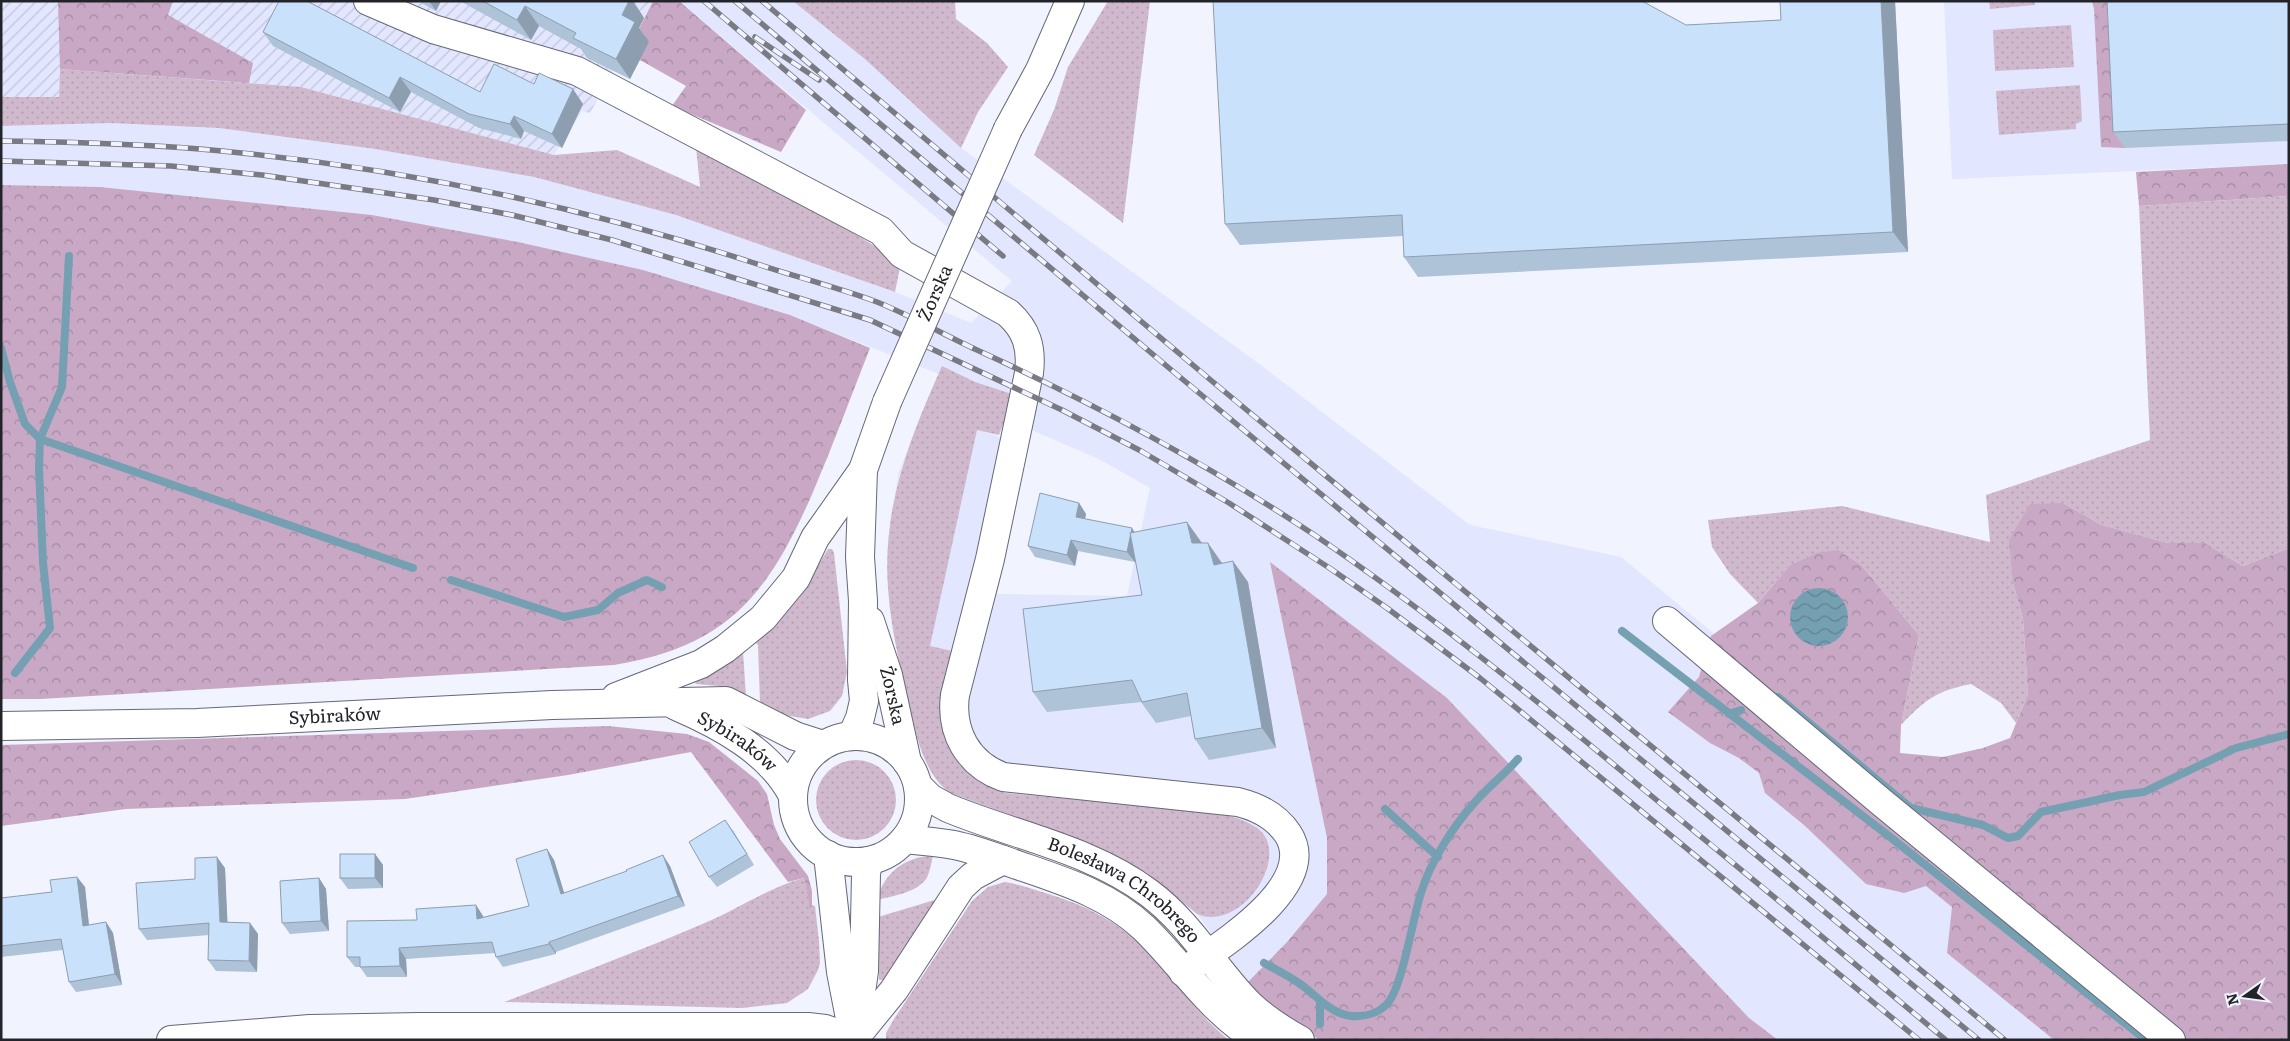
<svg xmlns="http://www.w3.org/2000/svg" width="2290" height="1041" font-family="Literata,serif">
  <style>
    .built { fill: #e2e6fe }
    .industrial { fill: url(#industrial-furrows) }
    .green { fill: url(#green-dots) }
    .forest { fill: url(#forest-crowns) }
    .water { fill: url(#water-waves) }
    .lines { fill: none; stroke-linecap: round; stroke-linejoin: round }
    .stream { stroke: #75a0b2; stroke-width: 8 }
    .minor-casing { stroke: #656876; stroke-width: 30 }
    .major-casing { stroke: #656876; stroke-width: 30 }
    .minor { stroke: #fff; stroke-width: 28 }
    .major { stroke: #fff; stroke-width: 28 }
    .rail-casing { stroke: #797a82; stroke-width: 5.5 }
    .rail { stroke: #f1f3fe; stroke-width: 4; stroke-dasharray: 11; stroke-linecap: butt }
    .major-bridge-casing { stroke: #656876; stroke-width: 30; stroke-linecap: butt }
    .major-bridge { stroke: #fff; stroke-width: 28 }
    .wall { fill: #aec2d8 }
    .shaded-wall { fill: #8d9eb0 }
    .building { fill: #cae1fb; stroke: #8d9eb0 }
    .labels { text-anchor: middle; stroke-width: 4.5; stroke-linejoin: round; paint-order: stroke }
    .street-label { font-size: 18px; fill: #23242a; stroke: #f1f3fe }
  </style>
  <defs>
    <pattern id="industrial-furrows" width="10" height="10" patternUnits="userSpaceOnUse" patternTransform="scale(1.25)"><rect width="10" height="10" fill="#e2e6fe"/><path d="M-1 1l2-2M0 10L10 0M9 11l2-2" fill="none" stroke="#c2c5da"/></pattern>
    <pattern id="green-dots" width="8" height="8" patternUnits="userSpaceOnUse" patternTransform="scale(1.25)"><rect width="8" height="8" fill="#d0b9cd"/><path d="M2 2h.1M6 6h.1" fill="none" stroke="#b29fb0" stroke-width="1.8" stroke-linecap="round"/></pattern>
    <pattern id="forest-crowns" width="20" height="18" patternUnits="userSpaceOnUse" patternTransform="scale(1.25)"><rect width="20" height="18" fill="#c8a8c5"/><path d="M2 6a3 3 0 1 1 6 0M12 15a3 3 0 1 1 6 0" fill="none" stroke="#a289a0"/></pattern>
    <pattern id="water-waves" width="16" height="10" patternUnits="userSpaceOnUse" patternTransform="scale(1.25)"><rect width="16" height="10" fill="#75a0b2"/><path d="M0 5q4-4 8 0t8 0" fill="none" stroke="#608291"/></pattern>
  </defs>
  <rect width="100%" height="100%" fill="#f1f3fe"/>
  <!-- built -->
  <g class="built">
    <path d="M679,1H793L866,60L961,148L1258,363L1470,525L1621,557L2206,1040H1778L1749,1018L1447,698L1271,563L1327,838V894L1287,942L1248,982L1197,914L1146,872L1100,848L973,802L951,793L939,784L919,745L898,649L888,589L890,520L899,472L922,412L1028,446L997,594L1127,596L1150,488L1101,460L1036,432L1000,413L979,390L790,315L643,270L518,242L372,215L100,187L1,185V126L110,123L219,128L375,149L534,177L676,215L895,292L971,323L1012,281Z"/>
    <path d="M1944,1H2289V164L1952,179Z"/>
  </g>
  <!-- industrial -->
  <path class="industrial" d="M1,1H653L590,113L582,111L554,155L301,87L60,69L59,97H1Z"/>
  <!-- green -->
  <g class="green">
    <path d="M793,1H955L956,19L987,43L1008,67L978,112L961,148L866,60Z"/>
    <path d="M1108,1H1150L1123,223L1034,155L1054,110L1068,67Z"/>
    <path d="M1989,1H2035V5L1990,9Z"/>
    <path d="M2071,25L2074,67L1995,71L1993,30Z"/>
    <path d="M60,69L301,87L554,155L617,150L700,187L696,147L830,219L901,262L895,292L676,215L534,177L375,149L219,128L110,123L1,126V97H59Z"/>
    <path d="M2080,85L2082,121L2076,124V129L1999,135L1996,91Z"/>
    <path d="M2289,196V548L2243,566L2205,543H2168L2102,525L2063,503L2013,582L2023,619L2028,694L2016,723L2001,703L1971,684C1936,691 1926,699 1901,725L1919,635L1862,566H1789L1758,603L1730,574L1712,547L1708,520L1842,506L1990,542L1986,495L2150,440L2139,206Z"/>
    <path d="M942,366L975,382L1012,394L1007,414L999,435L977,430L930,646L952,651C937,714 932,768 1005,793C1056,798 1106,802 1157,808C1189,811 1229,809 1257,828C1293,853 1243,933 1197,914L1146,872L1100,848L951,793C932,782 921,753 916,733C905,685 891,636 888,588C882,508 910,437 942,366Z"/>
    <path d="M828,549H832L834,553L847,672L842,696L830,711L808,719L784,715L760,702L758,645L756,643C785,614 807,585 828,549Z"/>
    <path d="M743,652L746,696L718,686L696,684L694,679Z"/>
    <circle cx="856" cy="800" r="40"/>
    <path d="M933,856C931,863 930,873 926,879C916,893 892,896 877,900C883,874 905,856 933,856Z"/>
    <path d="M804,878L810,907L812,905L815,906L819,941L820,963L818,970L808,989L787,1003L742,1008L504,1002C572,976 640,951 707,922C739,909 769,887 804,878Z"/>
    <path d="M1005,882C1018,884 1030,888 1042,892C1094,907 1130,928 1165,970C1186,996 1203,1019 1229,1040H886V1033L894,1019L972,901L988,887Z"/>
    <path d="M938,899L884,980H879L878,917Z"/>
  </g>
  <!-- forest -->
  <g class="forest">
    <path d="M58,1H173L168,15L253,63L249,83L60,69Z"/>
    <path d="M653,1H679L806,110L781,152L672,106L686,86L640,60L636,35Z"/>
    <path d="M2092,1H2117L2125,148L2101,147L2094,9Z"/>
    <path d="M2289,164V196L2139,206L2136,172Z"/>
    <path d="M1,185L100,187L372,215L518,242L643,270L790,315L870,348C851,396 833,445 813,492C769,593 728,647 614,665L41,699H1Z"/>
    <path d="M2063,503L2102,525L2168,543H2205L2243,566L2289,548V1040H2054L1947,953L1952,907L1926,886L1904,893L1866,884L1804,825L1765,793L1759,773L1739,758L1710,743L1668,712L1699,677L1711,636L1758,603L1789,566L1817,553L1838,550L1862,566L1919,635L1901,725L1900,753L1943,757L1983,748L2010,738L2028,694L2023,619L2013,582L2009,540L2030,504Z"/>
    <path d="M1270,562L1447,698L1749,1018L1778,1040H1320L1277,1014L1248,982L1287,942L1327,894V838Z"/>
    <path d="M608,726L687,734L709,742L758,781L767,794L774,825L780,839L808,876L812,891V907L810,908L804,878L788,882L691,752L568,775L405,799L126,809L1,826V745Z"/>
  </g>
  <!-- water -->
  <circle class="water" cx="1819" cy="617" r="29"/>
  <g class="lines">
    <!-- stream -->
    <g class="stream">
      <path d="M1,348L10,382L25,424L40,439L413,568"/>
      <path d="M451,580L564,617L598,610L618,593L647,580L662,587"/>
      <path d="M1622,631L1885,833L2146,1040"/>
      <path d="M15,673L50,628L43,563L39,467L40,439L62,387L69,256"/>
      <path d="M1778,697L1911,808L1983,825L2008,838L2018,836L2041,812L2120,795L2144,792L2236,748L2289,734"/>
      <path d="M1729,714L1741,710"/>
      <path d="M1385,809L1438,857"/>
      <path d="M1264,963C1277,970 1291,977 1303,986C1320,999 1335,1018 1358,1016C1368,1016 1379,1012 1386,1005C1402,991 1413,916 1421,893C1430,862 1454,825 1475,802C1489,786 1504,775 1518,759"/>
      <path d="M1320,1001V1024"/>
    </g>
    <defs>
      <g id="minor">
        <path d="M368,1L433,29L577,71L881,231L902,254L1008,313C1027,330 1032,348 1029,373L990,559L955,695C950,732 968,764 1003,777L1238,802C1258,807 1276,816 1288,834C1321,886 1216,948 1183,972"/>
        <path d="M1667,621L1880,801L2171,1040"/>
        <path id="s1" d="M918,786L930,798L948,808C1013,835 1093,850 1149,893C1192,925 1214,969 1250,1005C1265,1019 1282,1030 1300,1040"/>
        <path d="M905,839C921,841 938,842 954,845C978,850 1000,859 1023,867C1067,882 1110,896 1144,928C1184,967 1210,1011 1258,1040"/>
        <path d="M828,855L841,972L854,1039"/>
        <path d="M857,1021L864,971L866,874L868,861"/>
        <path d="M854,1039L894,990L961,887L973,876L1003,860"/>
        <path d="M171,1040L310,1029L419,1027H808L825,1029L854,1039"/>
      </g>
      <g id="major">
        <path d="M1008,129L1040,70L1070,1"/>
        <path id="s2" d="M870,621L888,675L907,762"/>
        <path d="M616,697L701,664L725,649L763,618L796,578L815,538L863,470"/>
        <path id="s3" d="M676,706C720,725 771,752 793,796"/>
        <path id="s4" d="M1,726L197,723L552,705L726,701L795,736L823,745"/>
        <circle cx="856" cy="799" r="63"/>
        <path d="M852,736L860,718L864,701L862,680L863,601L860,557L863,470L887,402"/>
      </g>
    </defs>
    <!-- minor casing -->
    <use href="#minor" class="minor-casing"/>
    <!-- major casing -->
    <use href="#major" class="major-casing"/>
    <!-- minor -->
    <use href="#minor" class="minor"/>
    <!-- major -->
    <use href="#major" class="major"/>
    <defs>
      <g id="rail">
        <path d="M704,1L1003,256"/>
        <path d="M735,1L1169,368L1979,1040"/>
        <path d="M762,1L1213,382L2005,1040"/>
        <path d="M755,37L819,80"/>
        <path d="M1,141C75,142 149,144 222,151C402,168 579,206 751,262C793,276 836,287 877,302C912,316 944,335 977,350C1095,404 1208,464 1316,536C1432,615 1540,703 1648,793C1748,875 1847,957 1946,1040"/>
        <path d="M1,161L171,166L262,175L434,200L512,215L612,240L870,320L1062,410L1141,451L1229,503L1331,569L1387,608L1480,678L1919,1040"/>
      </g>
    </defs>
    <!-- rail casing -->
    <use href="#rail" class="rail-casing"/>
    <!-- rail -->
    <use href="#rail" class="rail"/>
    <defs>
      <g id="major-bridge">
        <path id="s5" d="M887,402L1008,129"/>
      </g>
    </defs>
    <!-- major-bridge casing -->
    <use href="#major-bridge" class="major-bridge-casing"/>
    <!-- major-bridge -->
    <use href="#major-bridge" class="major-bridge"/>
  </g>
  <!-- wall -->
  <g class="wall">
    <path d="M418,1H441L436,11Z"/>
    <path d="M460,1H633L644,18L639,28L649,42L630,79L587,58L581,49L539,26L531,40Z"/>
    <path d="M1780,1H1895L1908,252L1418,277L1404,257L1403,236L1240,245L1225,224L1686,25L1781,20Z"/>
    <path d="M2289,1V141L2125,148L2113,132Z"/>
    <path d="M263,32L480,92L534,84L583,104L562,148L524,131L521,139L479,128L411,92L400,112L273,46Z"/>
    <path d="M1079,503L1086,514L1085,519L1134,532L1202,543L1222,563L1248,582L1276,748L1209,760L1195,739L1191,716L1156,723L1141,702L1047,712L1033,692L1142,595L1135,560V562L1078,551L1075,566L1035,557L1028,546Z"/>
    <path d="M733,831L754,865L717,887L709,877Z"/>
    <path d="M547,849L554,860L564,893L670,866L685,906L556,952V954L503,967L496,957L495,953L406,959L407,977H367L360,967H355L347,957L417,920L476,905L483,916V917L529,906Z"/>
    <path d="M375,854L383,865V888L348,889L340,878Z"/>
    <path d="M225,868L227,922L250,923L258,934L257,972L216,971L208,960L209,935L147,940L139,929L195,879Z"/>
    <path d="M77,877L85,887L89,925L106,922L113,933L122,985L76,992L69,982L63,950L1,957V898L52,892Z"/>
    <path d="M319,878L326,889L329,931L290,934L282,923Z"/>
  </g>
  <!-- shaded-wall -->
  <g class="shaded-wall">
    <path d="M429,1H441L436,11Z"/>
    <path d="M629,1H633L644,18L639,28L649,42L630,79L616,59L622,15Z"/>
    <path d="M1881,1H1895L1908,252L1893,232Z"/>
    <path d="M525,6L539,26L531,40L517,20Z"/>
    <path d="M400,77L411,92L400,112L389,98Z"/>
    <path d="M573,89L583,104L562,148L552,134Z"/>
    <path d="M514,116L524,131L521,139L510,124Z"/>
    <path d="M1079,503L1086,514L1083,528L1076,517Z"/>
    <path d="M1187,522L1202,543H1192Z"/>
    <path d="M1132,528L1139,539L1135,562L1127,552Z"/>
    <path d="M1071,540L1078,551L1075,566L1067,555Z"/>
    <path d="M1208,543L1222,563L1214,565Z"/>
    <path d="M1233,561L1248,582L1276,748L1262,728Z"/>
    <path d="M725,820L733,831L754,865L747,854Z"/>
    <path d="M547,849L554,860L568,905L561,894Z"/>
    <path d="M375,854L383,865V888L375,878Z"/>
    <path d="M663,855L670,866L685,906L678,896Z"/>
    <path d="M217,857L225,868L228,933L220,922Z"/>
    <path d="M77,877L85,887L90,936L83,926Z"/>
    <path d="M319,878L326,889L329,931L321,921Z"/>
    <path d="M476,905L483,916L485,929L477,919Z"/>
    <path d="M106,922L113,933L122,985L115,974Z"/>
    <path d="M250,923L258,934L257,972L249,961Z"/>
    <path d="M549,942L556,952V954L549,944Z"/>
    <path d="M399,948L406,959L407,977L400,966Z"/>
  </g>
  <!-- building -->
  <g class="building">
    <path d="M279,1H307L480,92L494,64L534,84L539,73L573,89L552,134L514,116L510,124L469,114L400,77L389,98L263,32Z"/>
    <path d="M483,1H629L622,15L635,22L616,59L573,38L576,33L525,6L517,20Z"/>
    <path d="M1213,1H1642L1686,25L1781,20L1780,1H1881L1893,232L1404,257L1402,215L1225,224Z"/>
    <path d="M2107,1H2289V124L2113,132Z"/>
    <path d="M1040,493L1079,503L1076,517L1132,528L1127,552L1071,540L1067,555L1028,546Z"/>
    <path d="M1187,522L1192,543H1208L1214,565L1233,561L1262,728L1195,739L1187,693L1142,702L1132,680L1033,692L1023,609L1142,595L1130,533Z"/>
    <path d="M725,820L747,854L709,877L689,842Z"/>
    <path d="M547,849L561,894L627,871L626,870L663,855L678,896L549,942V944L496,957L492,942L399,948L400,966L360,967V957H347V921L417,920L416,909L476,905L477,919L529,906L516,859Z"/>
    <rect x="340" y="854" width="35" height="24"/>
    <path d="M217,857L220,922L250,923L249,961L208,960L209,923L139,929L136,883L195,879V858Z"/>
    <path d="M77,877L83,926L106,922L115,974L69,982L61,939L1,946V898L52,892L50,880Z"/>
    <path d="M319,878L321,921L282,923L280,881Z"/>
  </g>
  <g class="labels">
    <!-- street labels -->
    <g class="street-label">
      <text dy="6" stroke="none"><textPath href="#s5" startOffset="119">Żorska</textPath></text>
      <text dy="6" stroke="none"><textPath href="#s2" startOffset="78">Żorska</textPath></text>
      <text dy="6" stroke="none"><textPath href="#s4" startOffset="334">Sybiraków</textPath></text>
      <text dy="6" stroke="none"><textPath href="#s3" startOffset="71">Sybiraków</textPath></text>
      <text dy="6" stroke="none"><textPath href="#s1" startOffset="234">Bolesława Chrobrego</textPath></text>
    </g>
  </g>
  <!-- border -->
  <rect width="2290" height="1041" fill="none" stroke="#23242a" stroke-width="5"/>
  <!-- north arrow -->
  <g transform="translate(2245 996) rotate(256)" stroke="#f1f3fe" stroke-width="4" paint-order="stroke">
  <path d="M0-4L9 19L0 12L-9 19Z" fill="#23242a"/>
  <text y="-8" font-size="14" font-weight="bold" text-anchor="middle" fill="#23242a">N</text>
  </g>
</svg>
